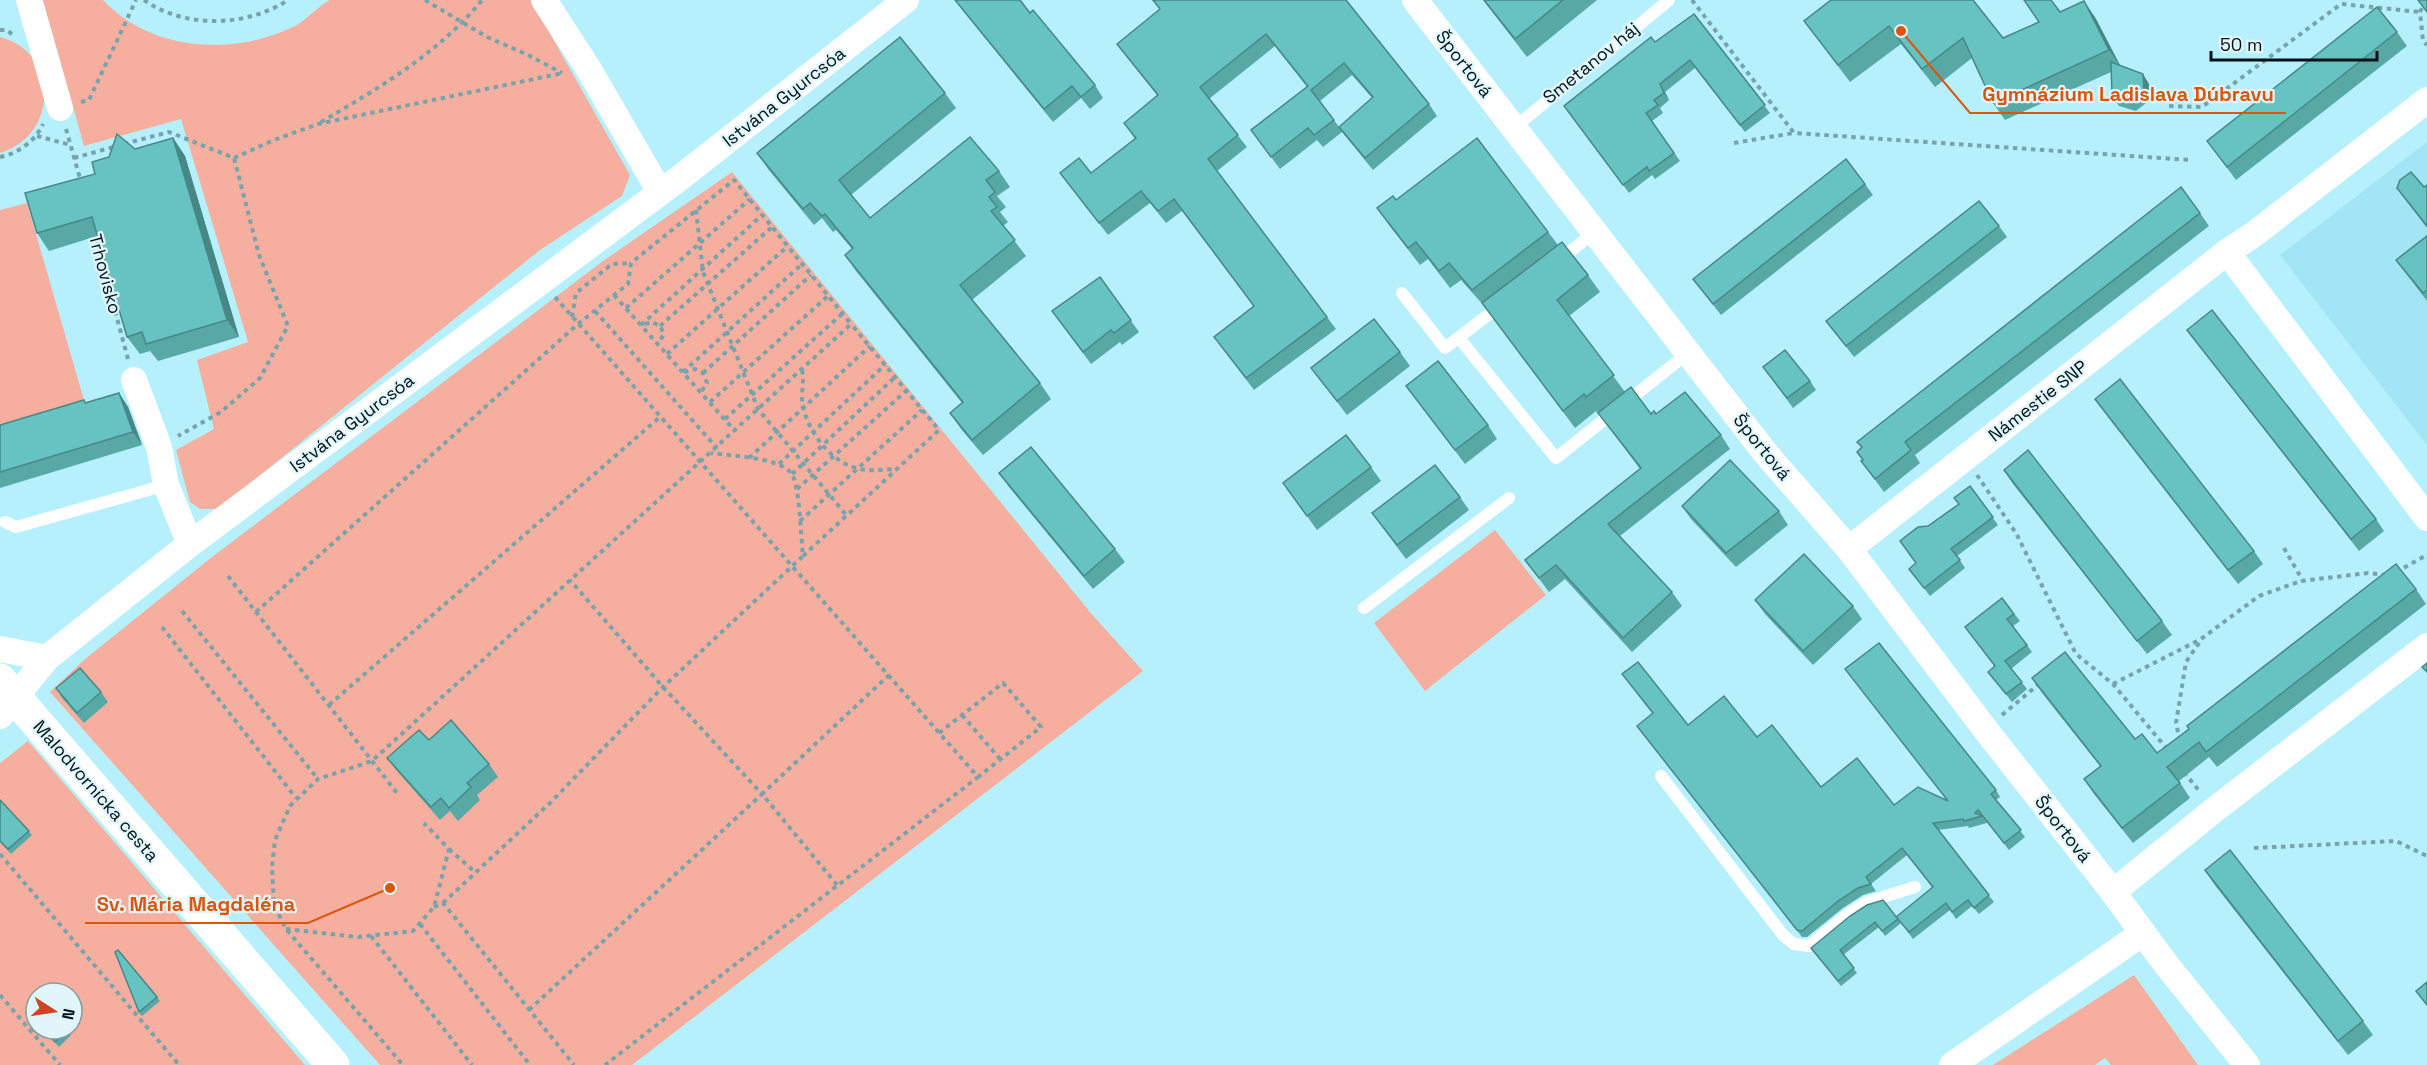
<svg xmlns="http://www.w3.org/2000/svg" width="2427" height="1065" font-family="'Space Grotesk',sans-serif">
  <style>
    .built { fill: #a2e5f5 }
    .green { fill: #f6af9e; fill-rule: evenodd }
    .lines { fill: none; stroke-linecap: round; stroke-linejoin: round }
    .path { stroke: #77a3ad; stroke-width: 4; stroke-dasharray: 4.5 4.5; stroke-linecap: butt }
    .lane { stroke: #fff; stroke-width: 12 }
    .street { stroke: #fff; stroke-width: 26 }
    .secondary { stroke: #fff; stroke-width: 33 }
    .wall { fill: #58a8a6; fill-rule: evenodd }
    .shaded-wall { fill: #478887 }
    .building { fill: #66c3c1; stroke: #478887; stroke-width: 1.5 }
    .labels { text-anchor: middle; stroke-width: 4.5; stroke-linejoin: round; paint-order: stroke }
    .street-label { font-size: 18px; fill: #001216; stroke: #e0f6fb }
    .leader { fill: none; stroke: #dc550c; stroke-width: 2 }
    .callout-dot { fill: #dc550c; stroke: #e0f6fb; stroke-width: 2 }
    .callout-label { font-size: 20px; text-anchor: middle; font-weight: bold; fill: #dc550c; stroke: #e0f6fb; stroke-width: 4.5; stroke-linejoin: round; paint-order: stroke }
  </style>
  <rect width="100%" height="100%" fill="#b7f0fd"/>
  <!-- built -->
  <path class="built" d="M2427,142V445L2280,255Z"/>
  <!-- green -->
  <g class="green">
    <path d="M43,0H103C153,53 236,56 297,25C307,19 322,3 330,0C337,0 362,0 371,0C424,0 477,0 531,0L630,175L622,196L540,250L218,509H200L190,502L176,450L214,429L197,360L248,342L181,119L84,146Z"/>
    <path d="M0,37C60,52 59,135 0,153Z"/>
    <path d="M732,172L1090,612L1143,671L632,1065H380L50,692L85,659L212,557L603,261Z"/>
    <path d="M27,203L86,407L0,432V210Z"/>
    <path d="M1495,530L1546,595L1425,691L1374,623Z"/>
    <path d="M28,741L305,1065H0V763ZM36,993H72V1029H36Z"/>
    <path d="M2134,975L2198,1065H2111L2105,1058L2095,1065H1993Z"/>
  </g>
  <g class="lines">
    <!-- path -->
    <g class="path">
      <path d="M144,0C185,29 247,27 288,0"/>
      <path d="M425,0L487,37L528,55L562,73"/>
      <path d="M1692,0L1794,133L2190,160"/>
      <path d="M2426,0L2420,12L2423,41L2427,45"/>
      <path d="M0,30H7L15,37"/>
      <path d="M81,102L89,100L136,0"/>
      <path d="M2169,106L2202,107L2341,4L2420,12"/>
      <path d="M321,122C379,88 439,53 482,0"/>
      <path d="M66,129L81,182"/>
      <path d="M37,136L71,145"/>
      <path d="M1734,143L1794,133"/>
      <path d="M124,144L169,132L234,158L259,255L288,326L260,378L221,412L178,436"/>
      <path d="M0,157C18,154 36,140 43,124"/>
      <path d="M74,158L117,146"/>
      <path d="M234,158L274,140L318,124L563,73"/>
      <path d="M696,210L703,272L758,409L847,516"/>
      <path d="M94,233L128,359"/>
      <path d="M614,295L735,431"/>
      <path d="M555,297L978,777L605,1065"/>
      <path d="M626,308L750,199"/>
      <path d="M595,311L717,448"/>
      <path d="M572,317L576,293L612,264L631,263"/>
      <path d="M645,324L652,322L660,326L664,334L658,344"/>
      <path d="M641,325L762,215"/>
      <path d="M660,326L772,227"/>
      <path d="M667,354L788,246"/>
      <path d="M802,370C805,383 800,394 803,407C809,433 832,464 860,469C872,472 884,469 897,469"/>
      <path d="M683,372L802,264"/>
      <path d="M684,372L695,369L703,373L707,383L701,392"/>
      <path d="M703,373L811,275"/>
      <path d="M710,402L828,296"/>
      <path d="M725,419L843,313"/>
      <path d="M749,458L870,346"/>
      <path d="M779,464L885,365"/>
      <path d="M792,474L895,377"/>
      <path d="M1977,475L2016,533L2076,654L2113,684L2167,749"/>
      <path d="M797,489L906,391"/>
      <path d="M800,521L922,410"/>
      <path d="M2284,548L2303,581"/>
      <path d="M803,556L939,430L851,324"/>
      <path d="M2396,572L2427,555"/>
      <path d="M228,576L397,793"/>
      <path d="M182,611L318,779"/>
      <path d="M256,612L578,324L628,284L631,263L734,180L851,324L372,761L318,779L290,806L275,840L272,867L274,905L286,929L403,1065"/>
      <path d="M162,627L296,798"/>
      <path d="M2113,684L2201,639L2259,596L2301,581L2368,573L2386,575"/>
      <path d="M329,705L660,417"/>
      <path d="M962,715L1000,759"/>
      <path d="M2002,715L2040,683"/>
      <path d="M939,733L1003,683L1041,727L978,777"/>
      <path d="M2180,741L2176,723L2186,662L2201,640"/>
      <path d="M2184,772L2200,792"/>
      <path d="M2254,848L2396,841L2427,856"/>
      <path d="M449,849L475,872"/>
      <path d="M0,854L179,1065"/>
      <path d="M837,885L762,794L889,675"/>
      <path d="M443,903L550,803L663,687L803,556C801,540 800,484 791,473C778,457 731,456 711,453"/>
      <path d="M434,907L443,903L574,1065"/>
      <path d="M420,924L530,1065"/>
      <path d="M286,929L358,937L413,931L434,907L449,849L424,823"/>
      <path d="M371,936L472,1065"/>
      <path d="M0,995L60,1065"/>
      <path d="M529,1010L762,794L663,687L570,580"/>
    </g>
    <!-- lane -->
    <g class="lane">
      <path d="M1514,128L1669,0"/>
      <path d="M1558,261L1595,232"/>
      <path d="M1402,293L1445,348L1501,305"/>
      <path d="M1459,338L1556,458L1688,353"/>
      <path d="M5,522L16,527L166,485"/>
      <path d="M1364,608L1509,498"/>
      <path d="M1661,776L1783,935L1794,944L1809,946L1848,914L1867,902L1915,887"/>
    </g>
    <!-- street -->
    <g class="street">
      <path d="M29,0L60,108"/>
      <path d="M544,0L588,68L660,192"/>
      <path d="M1415,0L1767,455L1849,549L1985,729L2113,892L2165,963L2247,1065"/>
      <path d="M2227,252L2427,518"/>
      <path d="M134,380L159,447L166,485L190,544"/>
      <path d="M1849,549L2227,252L2253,235L2427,100"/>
      <path d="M0,649L47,658"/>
      <path d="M0,716L47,658L190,544L681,177L906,0"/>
      <path d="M2113,892L2218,807L2427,646"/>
      <path d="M1952,1065L2143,933"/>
    </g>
    <!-- secondary -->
    <path class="secondary" d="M0,680L333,1065"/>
  </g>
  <!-- wall -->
  <g class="wall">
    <path d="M955,0L1030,13L1095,85L1103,98L1090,109L1081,98L1053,122L964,12Z"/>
    <path d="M1152,0H1346L1429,104L1437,116L1373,170L1342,132L1323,147L1317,140L1280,169L1251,130L1307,87L1275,46L1209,99L1247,147L1217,171L1336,329L1254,390L1214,337L1254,306L1182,211L1166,223L1150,203L1108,235L1060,173H1091L1135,139L1124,123L1157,95L1117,44L1160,9ZM1352,75L1372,98L1339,127L1320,101Z"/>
    <path d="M1483,0H1597L1527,57Z"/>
    <path d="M1831,0L2003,38L2084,1L2096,19L2120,66L2149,84L2150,100L2136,111L2119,106L2112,97L2111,72L2005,120L1993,103L1972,58L1935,87L1901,44L1850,82L1804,21Z"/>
    <path d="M1694,14L1770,113L1745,132L1695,68L1665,92L1669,100L1660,108L1663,113L1652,121L1680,161L1655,179L1652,175L1629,193L1564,106Z"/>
    <path d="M2397,32L2407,46L2236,180L2207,141Z"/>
    <path d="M945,93L956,108L851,195L870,218L999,171L1010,187L997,196L1006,207L1000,212L1008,222L1003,226L1026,256L972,300L1040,383L1051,399L983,455L961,429L950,413L962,403L856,271L845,255L852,249L836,230L833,232L822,218L814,225L768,169L757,153Z"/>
    <path d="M173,138L185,156L239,337L158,361L150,351L140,354L127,337L97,236L49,251L37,233L95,174L135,149Z"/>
    <path d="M1865,184L1873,195L1721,315L1693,279Z"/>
    <path d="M2427,185V228L2397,188L2424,187Z"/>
    <path d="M1396,200L1548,232L1558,245L1588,275L1600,292L1569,316L1625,392L1651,414H1656L1721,435L1730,449L1620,536L1672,592L1682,606L1632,652L1565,579L1549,592L1525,560L1640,469L1599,414H1598L1596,411L1575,428L1485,307L1461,280L1450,288L1428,259L1420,265L1389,225L1377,208Z"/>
    <path d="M2200,213L2209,226L1915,455L1920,463L1884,492L1861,461L1863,460L1857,452L1862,448L1857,442Z"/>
    <path d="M1999,226L2007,237L1854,357L1826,321Z"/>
    <path d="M2427,236V301L2408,276L2396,260Z"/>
    <path d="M1100,277L1139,332L1122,345L1120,342L1091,364L1052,311Z"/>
    <path d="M2187,330L2376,519L2384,531L2359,551Z"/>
    <path d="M1400,352L1410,366L1347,415L1311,368Z"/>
    <path d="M1763,367L1810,381L1816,390L1793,408Z"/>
    <path d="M1406,386L1488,425L1497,439L1465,464Z"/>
    <path d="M119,393L128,407L142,445L0,488V425L84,400L86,403Z"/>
    <path d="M2095,399L2254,551L2263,564L2238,584L2105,413Z"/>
    <path d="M1371,467L1381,481L1317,530L1283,483Z"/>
    <path d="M2004,470L2162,621L2172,635L2147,654L2013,484Z"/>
    <path d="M999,473L1115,549L1125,562L1093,589L1009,487Z"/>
    <path d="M1970,486L1998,525L1957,556L1965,568L1930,596L1909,569L1916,563L1928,526L1959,504Z"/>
    <path d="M1460,497L1469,510L1406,559L1372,513Z"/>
    <path d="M1682,506L1779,511L1788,525L1736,567L1691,519Z"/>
    <path d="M2416,589L2426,604L2217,767L2209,757L2179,781L2190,798L2133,843L2094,794L2084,779L2100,766L2042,693L2032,678L2157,753Z"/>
    <path d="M2002,598L2020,621L2013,626L2032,652L2011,669L2027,689L2012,702L1988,672L1995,666Z"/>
    <path d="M1755,600L1853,606L1862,619L1813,665L1765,614Z"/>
    <path d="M1622,674L1688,725L1757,737L1821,787L1894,805L1947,800L1996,790L2000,797L1996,800L2025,837L2009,850L1983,817L1987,823L1969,828L1968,826L1938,830L1994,902L1979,914L1972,906L1956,919L1950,910L1913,939L1901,923L1885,936L1879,927L1843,955L1857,973L1841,986L1811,948L1850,916L1898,919L1932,887L1907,855L1871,884L1876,891L1863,895L1843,908L1807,937H1802L1642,732L1653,714Z"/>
    <path d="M56,688L101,692L108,702L84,723L62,698Z"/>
    <path d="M429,740L489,764L498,777L477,795L480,800L458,821L450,811L440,820L397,771L387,758Z"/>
    <path d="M0,800L32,835L11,854L0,842Z"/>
    <path d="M2205,870L2363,1021L2373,1035L2348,1055L2214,884Z"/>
    <path d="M157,997L160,1001L142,1016L139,1012Z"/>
    <path d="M43,1029L68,1031L71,1035L59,1047Z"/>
  </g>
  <!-- shaded-wall -->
  <g class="shaded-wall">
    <path d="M2084,1L2096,19L2121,67L2109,50Z"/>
    <path d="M2143,74L2149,84L2150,100L2144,91Z"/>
    <path d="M1660,84L1665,92L1669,100L1664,93Z"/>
    <path d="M173,138L185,156L239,337L227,320Z"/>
    <path d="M119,393L128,407L142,445L133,432Z"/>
  </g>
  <!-- building -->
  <g class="building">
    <path d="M955,0H1020L1030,13L1033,10L1095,85L1081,97L1072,86L1044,109Z"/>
    <path d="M1153,0H1346L1429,104L1365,158L1339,127L1373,97L1344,63L1311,90L1334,120L1314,135L1308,128L1271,157L1251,130L1308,86L1266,34L1200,87L1238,135L1208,159L1327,317L1246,378L1214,337L1254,306L1174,199L1158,211L1141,191L1099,223L1060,173L1079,158L1091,173L1136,138L1124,123L1158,95L1117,44L1160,9Z"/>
    <path d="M1484,0H1563L1515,39Z"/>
    <path d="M1831,0H1973L2003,38L2039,22L2024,0H2051L2060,12L2084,1L2109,50L1993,103L1963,38L1922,69L1889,26L1838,65L1804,21Z"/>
    <path d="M2418,0H2427V12Z"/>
    <path d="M2377,7L2397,32L2227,167L2207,141Z"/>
    <path d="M1694,14L1765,105L1740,125L1690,60L1660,84L1664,93L1654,100L1658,105L1646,113L1674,153L1649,171L1647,167L1623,185L1564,106L1651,37L1655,42Z"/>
    <path d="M900,37L945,93L839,180L870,218L970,137L999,171L986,180L995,192L989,197L997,207L991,211L1015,240L960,285L1040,383L972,440L950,413L963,402L845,255L853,248L825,214L822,216L810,203L803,209L757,153Z"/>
    <path d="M2111,62L2143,74L2144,91L2130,102L2112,97Z"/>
    <path d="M117,134L135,149L173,138L227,320L146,344L142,332L127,337L92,217L37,233L25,193L95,174L92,162L109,157Z"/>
    <path d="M1477,138L1548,232L1472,290L1449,263L1439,271L1416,242L1408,248L1377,208L1393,196L1396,200Z"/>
    <path d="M1846,159L1865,184L1713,304L1693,279Z"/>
    <path d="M2411,172L2424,187L2427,185V226L2397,188L2400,180Z"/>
    <path d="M2181,187L2200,213L1905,442L1911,450L1875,479L1861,461L1863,460L1857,452L1862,447L1857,442Z"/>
    <path d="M1979,201L1999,226L1846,346L1826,321Z"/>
    <path d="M2427,236V290L2423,293L2396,260Z"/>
    <path d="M1562,242L1588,275L1557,300L1614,375L1586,397L1584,394L1563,411L1482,303Z"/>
    <path d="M1100,277L1131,320L1114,333L1111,330L1083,352L1052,311Z"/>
    <path d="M2212,310L2376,519L2351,539L2187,330Z"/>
    <path d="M1374,319L1400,352L1337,401L1311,368Z"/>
    <path d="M1785,350L1810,381L1787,398L1763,367Z"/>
    <path d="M1438,361L1488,425L1455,450L1406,386Z"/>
    <path d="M2120,379L2254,551L2228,570L2095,399Z"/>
    <path d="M1631,387L1651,414L1654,411L1656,414L1685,392L1721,435L1608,524L1672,592L1623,638L1556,565L1539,578L1525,560L1641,468L1598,413Z"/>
    <path d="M119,393L133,432L0,472V425L84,400L85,403Z"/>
    <path d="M1346,435L1371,467L1307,516L1283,483Z"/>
    <path d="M1031,447L1115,549L1084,576L999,473Z"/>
    <path d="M2028,450L2162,621L2137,641L2004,470Z"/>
    <path d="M1730,460L1779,511L1726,553L1682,506Z"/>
    <path d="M1435,465L1460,497L1397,545L1372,513Z"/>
    <path d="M1970,486L1993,517L1951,549L1960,560L1924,588L1909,569L1916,563L1900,541L1918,527L1928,526L1959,504L1954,498Z"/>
    <path d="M1804,554L1853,606L1803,651L1755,600Z"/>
    <path d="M2396,564L2416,589L2206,752L2199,742L2167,767L2180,783L2122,828L2084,779L2101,766L2032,678L2065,652L2135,739L2142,734L2157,753L2189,729L2187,726Z"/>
    <path d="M2002,598L2014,614L2007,619L2027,645L2005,661L2022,682L2006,694L1988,672L1995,666L1965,627Z"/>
    <path d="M1879,643L1996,790L1991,794L2021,830L2004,843L1978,810L1975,813L1982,816L1964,821L1963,819L1933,823L1989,895L1974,908L1968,900L1952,912L1946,903L1909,932L1896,917L1933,887L1902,848L1866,877L1871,884L1858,888L1838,901L1802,931L1797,930L1637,726L1653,713L1622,674L1638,662L1688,725L1724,696L1757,737L1772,725L1821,787L1857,758L1894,805L1918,787L1948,801L1845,669Z"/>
    <path d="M2427,663V672L2422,667Z"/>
    <path d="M80,668L101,692L77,713L56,688Z"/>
    <path d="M451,720L489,764L467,783L471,787L449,808L441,798L431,807L387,758L419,730L429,740Z"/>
    <path d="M0,800L29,831L8,849L0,841Z"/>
    <path d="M2230,850L2363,1021L2338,1041L2205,870Z"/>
    <path d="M1883,900L1898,919L1882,931L1875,922L1840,950L1854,968L1838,981L1811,948L1850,916L1867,905Z"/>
    <path d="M118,950L157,997L139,1012L115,952Z"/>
    <path d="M2427,982V1005L2416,991Z"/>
    <path d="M43,1029H67L68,1031L55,1042Z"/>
  </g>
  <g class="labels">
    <!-- street labels -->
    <g class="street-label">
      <text transform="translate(1591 63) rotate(-39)" y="6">Smetanov háj</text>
      <text transform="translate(1464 64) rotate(52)" y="6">Športová</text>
      <text transform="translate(784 97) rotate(-38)" y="6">Istvána Gyurcsóa</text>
      <text transform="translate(105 274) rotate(75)" y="6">Trhovisko</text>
      <text transform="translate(2038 401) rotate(-38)" y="6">Námestie SNP</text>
      <text transform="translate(352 423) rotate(-37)" y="6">Istvána Gyurcsóa</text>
      <text transform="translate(1762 447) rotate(51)" y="6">Športová</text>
      <text transform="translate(96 791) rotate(49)" y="6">Malodvornícka cesta</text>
      <text transform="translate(2063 829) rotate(52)" y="6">Športová</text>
    </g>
  </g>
  <!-- callouts -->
  <path class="leader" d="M1901 31L1970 113H2286M390 888L308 923H85"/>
  <g class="callout-dot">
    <circle cx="1901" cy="31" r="6"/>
    <circle cx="390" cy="888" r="6"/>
  </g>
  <g class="callout-label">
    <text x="2128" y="101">Gymnázium Ladislava Dúbravu</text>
    <text x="196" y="911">Sv. Mária Magdaléna</text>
  </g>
  <!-- north arrow -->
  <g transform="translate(54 1011) rotate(102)"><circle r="28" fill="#e0f6fb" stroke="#869b9f" stroke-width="1.5"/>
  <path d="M0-4.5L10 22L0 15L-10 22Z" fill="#ce4425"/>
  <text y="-9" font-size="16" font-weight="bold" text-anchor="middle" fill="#001216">N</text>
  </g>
  <!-- scale -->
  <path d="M2211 51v9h166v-9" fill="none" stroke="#001216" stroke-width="3"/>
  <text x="2220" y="51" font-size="18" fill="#001216" stroke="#e0f6fb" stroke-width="4.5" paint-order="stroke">50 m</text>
</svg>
